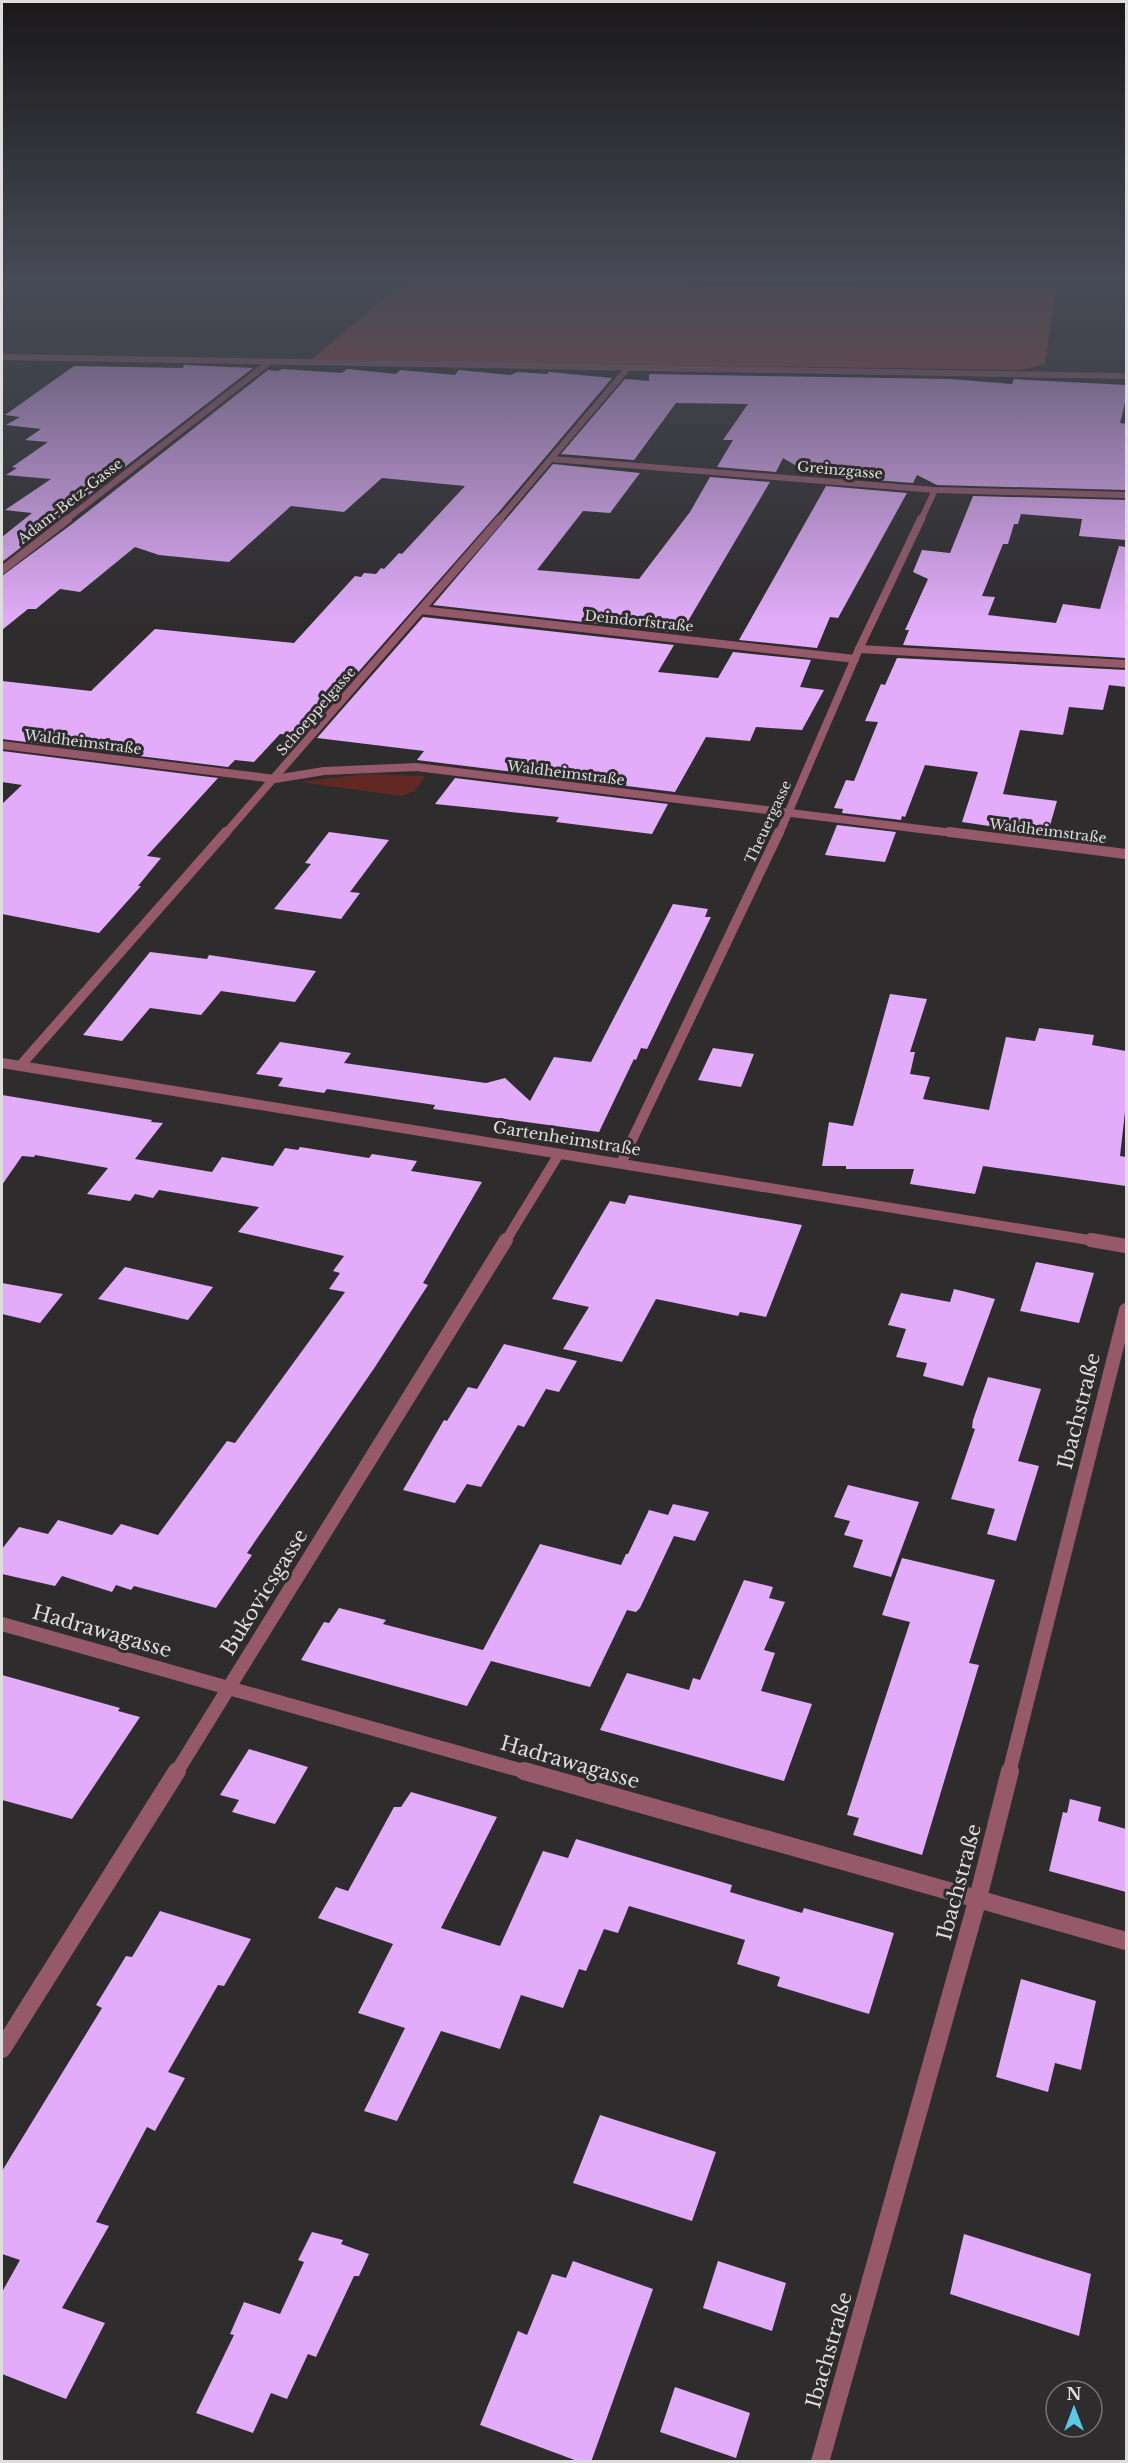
<svg xmlns="http://www.w3.org/2000/svg" width="1128" height="2463" font-family="'Libre Baskerville',serif">
  <style>
    .green { fill: #612824 }
    .forest { fill: #9c433d }
    .building { fill: #e2acfa }
    .lines { fill: none; stroke-linecap: round; stroke-linejoin: round }
    .minor-far4 { stroke: #95596a; stroke-width: 6 }
    .minor-far3 { stroke: #95596a; stroke-width: 8 }
    .minor-far2 { stroke: #95596a; stroke-width: 10 }
    .minor-far1 { stroke: #95596a; stroke-width: 14 }
    .minor { stroke: #95596a; stroke-width: 18 }
    .labels { text-anchor: middle; stroke-width: 6; stroke-linejoin: round; paint-order: stroke }
    .far-street-label { font-size: 14px; fill: #deddde; stroke: #2f2c2e }
    .street-label { font-size: 16px; fill: #deddde; stroke: #2f2c2e }
    .near-street-label { font-size: 20px; fill: #deddde; stroke: #2f2c2e }
  </style>
  <rect width="100%" height="100%" fill="#2f2c2e"/>
  <!-- green -->
  <path class="green" d="M364,774L425,776L415,791L401,796L300,782Z"/>
  <!-- forest -->
  <path class="forest" d="M406,280L1056,289L1045,364L1021,370L311,360Z"/>
  <!-- building -->
  <g class="building">
    <path d="M184,365L253,368L2,562V537L32,513L5,510L51,479L6,475L17,468L12,467L48,442L25,440L41,429L6,425L20,417L5,415L74,366L183,368Z"/>
    <path d="M282,369L342,373L347,369L396,374L400,370L455,375L459,370L511,375L517,372L547,374L549,372L612,378L498,513L302,736L280,734L254,762L235,760L228,767L2,739V681L91,691L155,629L294,643L355,576L361,577L364,573L376,574L381,568L384,569L399,553L402,554L465,486L382,478L344,512L291,506L229,562L159,555L135,547L80,592L60,589L36,609H28L2,630V576L72,524L268,370L279,371Z"/>
    <path d="M649,374L950,379L1012,384L1014,379L1029,380L1126,385V399L1120,423L1126,424V490L937,485L917,475L913,483L812,475L783,458L776,472L717,467L733,440H723L748,404L676,403L634,460L561,454L625,379L649,381Z"/>
    <path d="M553,464L640,473L610,513L583,511L537,570L639,579L690,512L710,477L770,482L681,633L433,605Z"/>
    <path d="M826,486L907,493L838,618L830,617L817,648L739,640Z"/>
    <path d="M973,496L1126,500V540L1079,536L1082,519L1021,514L1018,524H1014L1008,544H1003L982,596L995,597L988,615L1056,623L1063,604L1100,609L1119,546L1126,547V658L903,645L909,630H905L928,579L913,572L922,550L950,553Z"/>
    <path d="M423,617L674,645L658,672L718,678L733,652L811,660L800,687L824,690L802,730L756,727L750,741L706,737L675,792L417,760L424,751L317,738Z"/>
    <path d="M897,658L1126,670V687L1109,685L1103,710L1069,707L1063,735L1020,730L1003,794L1057,801L1049,829L1004,823L1003,828L962,822L978,772L925,765L905,817L902,816L901,820L842,813L843,809L834,808L846,780L854,781L878,722L865,721L881,684L885,685Z"/>
    <path d="M2,751L218,778L147,856L161,858L138,886H141L99,933L2,914V804L22,785L2,782Z"/>
    <path d="M455,778L668,804L652,834L556,822L559,817L435,804Z"/>
    <path d="M837,825L896,832L885,862L825,855Z"/>
    <path d="M329,832L389,840L350,892L360,893L341,919L274,909L311,864L305,863Z"/>
    <path d="M673,904L708,909L705,917H711L647,1049L641,1048L636,1060L634,1059L599,1132L433,1109L435,1105L327,1089L324,1093L278,1086L283,1078L256,1074L280,1042L351,1053L344,1063L486,1083L505,1078L530,1101L554,1057L591,1062Z"/>
    <path d="M150,952L207,959L209,955L316,971L295,1002L221,991L201,1015L150,1008L122,1041L83,1035Z"/>
    <path d="M890,994L927,999L910,1052H915L910,1074L930,1077L923,1099L989,1110L1006,1037L1035,1041L1039,1028L1094,1035L1092,1045L1126,1051V1103L1120,1156L1126,1157V1186L983,1166L975,1194L910,1184L914,1169H846V1166H822L829,1122L853,1126Z"/>
    <path d="M713,1048L754,1054L741,1087L698,1080Z"/>
    <path d="M2,1095L152,1120L151,1122L163,1123L135,1159L212,1172L222,1157L273,1166L285,1148L298,1150L300,1147L369,1158L372,1154L417,1161L411,1171L482,1182L423,1283L428,1285L375,1367L247,1553L252,1555L216,1608L134,1586L131,1590L116,1585L112,1592L62,1576L55,1586L2,1574V1549L19,1527L48,1534L58,1520L112,1535L121,1524L158,1535L227,1441L235,1443L345,1292L329,1289L340,1273L333,1271L344,1256L238,1232L259,1207L159,1190L153,1198L135,1194L130,1201L87,1194L108,1168L35,1155L34,1157L22,1156L2,1185Z"/>
    <path d="M629,1195L802,1225L766,1317L740,1312L738,1316L656,1299L622,1362L563,1349L589,1307L552,1299L610,1201L625,1204Z"/>
    <path d="M1036,1262L1094,1273L1079,1323L1020,1311Z"/>
    <path d="M125,1267L213,1287L188,1320L98,1299Z"/>
    <path d="M2,1283L63,1294L40,1323L2,1314Z"/>
    <path d="M954,1289L995,1299L963,1386L923,1376L927,1363L896,1357L906,1329L888,1325L901,1293L950,1302Z"/>
    <path d="M504,1344L577,1361L559,1392L546,1389L524,1427L518,1425L481,1487L467,1484L455,1503L403,1490L444,1420L447,1421L468,1387L477,1389Z"/>
    <path d="M988,1377L1041,1389L1018,1461L1039,1466L1016,1541L987,1534L995,1509L951,1499L975,1429L972,1428L973,1420Z"/>
    <path d="M848,1485L919,1502L891,1577L853,1567L863,1540L844,1535L850,1521L834,1517Z"/>
    <path d="M673,1504L709,1512L695,1541L674,1536L640,1608L636,1612L627,1610L590,1687L491,1661L467,1706L301,1660L324,1622L329,1623L339,1608L386,1620L383,1624L483,1650L540,1544L621,1565L626,1554H628L649,1510L668,1515Z"/>
    <path d="M902,1558L995,1580L969,1663L979,1665L922,1855L853,1835L859,1818L847,1815L910,1622L882,1615Z"/>
    <path d="M744,1580L773,1587L769,1598L785,1602L764,1650L775,1653L761,1691L812,1704L784,1781L600,1730L627,1673L689,1690L693,1678L700,1680Z"/>
    <path d="M2,1675L120,1708L118,1711L140,1717L72,1819L2,1800Z"/>
    <path d="M249,1749L308,1767L275,1824L232,1812L239,1800L220,1795Z"/>
    <path d="M411,1792L497,1817L441,1928L500,1946L543,1851L568,1858L576,1839L732,1885L730,1892L802,1913L804,1908L894,1933L869,2014L777,1986L780,1977L737,1964L745,1940L629,1906L618,1933L604,1929L586,1971L579,1969L563,2008L521,1995L500,2049L441,2031L397,2121L364,2111L405,2028L358,2013L393,1944L318,1918L336,1887L348,1891L394,1807H401Z"/>
    <path d="M1070,1799L1101,1807L1098,1821L1126,1829V1892L1049,1871L1063,1812L1067,1813Z"/>
    <path d="M160,1911L251,1939L224,1986L218,1985L168,2072L185,2078L155,2131L147,2127L96,2222L109,2226L62,2308L105,2323L66,2399L2,2374V2292L20,2260L2,2254V2171L102,2008L96,2005L126,1956L132,1957Z"/>
    <path d="M1021,1979L1096,2001L1081,2070L1055,2063L1048,2092L996,2077Z"/>
    <path d="M600,2115L716,2152L692,2221L573,2183Z"/>
    <path d="M312,2232L343,2240L341,2244L369,2254L359,2276H354L316,2357L308,2354L287,2399L271,2393L253,2433L196,2413L234,2335L230,2334L244,2302L280,2314L304,2262L298,2260Z"/>
    <path d="M964,2234L1091,2274L1079,2336L950,2294Z"/>
    <path d="M573,2261L653,2289L591,2462H580L480,2425L518,2331L527,2335L552,2274L566,2278Z"/>
    <path d="M718,2261L786,2283L772,2331L703,2308Z"/>
    <path d="M675,2387L750,2413L736,2458L660,2432Z"/>
  </g>
  <g class="lines">
    <!-- minor-far4 -->
    <g class="minor-far4">
      <path d="M2,357L1126,376"/>
      <path d="M552,459L935,490L1126,495"/>
      <path d="M66,520L268,363"/>
      <path d="M499,520L627,369"/>
      <path d="M921,520L935,490"/>
    </g>
    <!-- minor-far3 -->
    <g class="minor-far3">
      <path d="M2,570L68,519"/>
      <path d="M421,610L855,659"/>
      <path d="M859,649L1126,664"/>
      <path d="M2,745L275,779L324,771L416,767L961,834"/>
      <path d="M225,834L500,519"/>
      <path d="M779,834L859,649L921,519"/>
    </g>
    <!-- minor-far2 -->
    <g class="minor-far2">
      <path d="M949,832L1126,854"/>
      <path d="M2,1063L1101,1242"/>
      <path d="M20,1066L226,832"/>
      <path d="M621,1163L779,832"/>
      <path d="M505,1242L559,1154"/>
    </g>
    <!-- minor-far1 -->
    <g class="minor-far1">
      <path d="M1091,1240L1126,1246"/>
      <path d="M2,1624L530,1773"/>
      <path d="M176,1773L506,1240"/>
      <path d="M1009,1773L1126,1310"/>
    </g>
    <!-- minor -->
    <g class="minor">
      <path d="M524,1771L1126,1941"/>
      <path d="M2,2049L177,1771"/>
      <path d="M820,2462L978,1898L1010,1771"/>
    </g>
  </g>
  <!-- sky -->
  <linearGradient id="sky" x2="0" y2="1"><stop stop-color="#1a1819"/><stop offset="0.45" stop-color="#474b57"/><stop offset="1" stop-color="#474b57" stop-opacity="0"/></linearGradient>
  <rect width="1128" height="623" fill="url(#sky)"/>
  <g class="labels">
    <!-- far-street labels -->
    <g class="far-street-label">
      <text transform="translate(840 470) rotate(5)" y="5">Greinzgasse</text>
      <text transform="translate(70 501) rotate(-38)" y="5">Adam-Betz-Gasse</text>
      <text transform="translate(639 621) rotate(6)" y="5">Deindorfstraße</text>
      <text transform="translate(316 711) rotate(-49)" y="5">Schoeppelgasse</text>
      <text transform="translate(83 742) rotate(7)" y="5">Waldheimstraße</text>
      <text transform="translate(566 773) rotate(7)" y="5">Waldheimstraße</text>
      <text transform="translate(768 822) rotate(-65)" y="5">Theuergasse</text>
      <text transform="translate(1048 831) rotate(7)" y="5">Waldheimstraße</text>
    </g>
    <!-- street labels -->
    <g class="street-label">
      <text transform="translate(567 1138) rotate(9)" y="6">Gartenheimstraße</text>
    </g>
    <!-- near-street labels -->
    <g class="near-street-label">
      <text transform="translate(1079 1411) rotate(-76)" y="7">Ibachstraße</text>
      <text transform="translate(264 1592) rotate(-58)" y="7">Bukovicsgasse</text>
      <text transform="translate(102 1631) rotate(16)" y="7">Hadrawagasse</text>
      <text transform="translate(570 1762) rotate(16)" y="7">Hadrawagasse</text>
      <text transform="translate(959 1882) rotate(-75)" y="7">Ibachstraße</text>
      <text transform="translate(829 2350) rotate(-74)" y="7">Ibachstraße</text>
    </g>
  </g>
  <!-- border -->
  <rect width="1128" height="2463" fill="none" stroke="#deddde" stroke-width="6"/>
  <!-- north arrow -->
  <g transform="translate(1074 2409)"><circle r="28" fill="#2f2c2e" stroke="#757374" stroke-width="1.5"/>
  <path d="M0-4.5L10 22L0 15L-10 22Z" fill="#5cc7e7"/>
  <text y="-9" font-size="16" font-weight="bold" text-anchor="middle" fill="#deddde">N</text>
  </g>
</svg>
